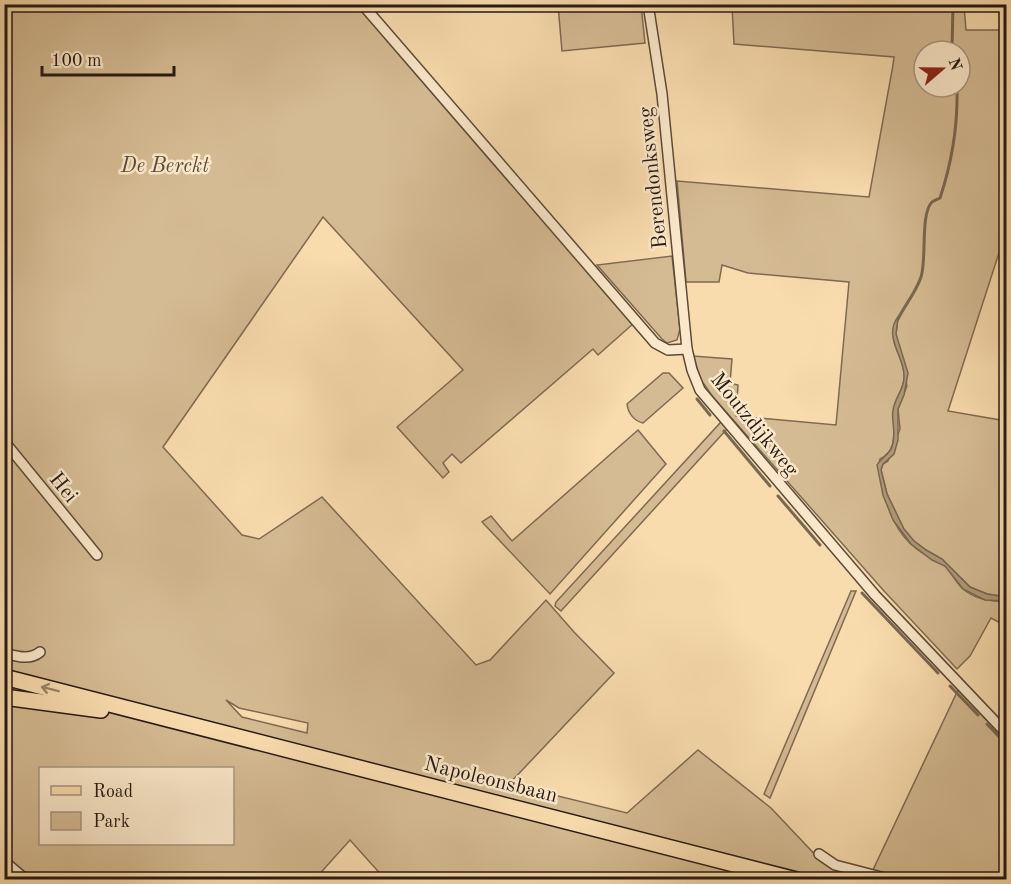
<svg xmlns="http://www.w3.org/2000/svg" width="1011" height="884" font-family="'Old Standard TT',serif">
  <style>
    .green { fill: #d5bb93; stroke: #7e6a52; stroke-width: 1.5; fill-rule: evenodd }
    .water { fill: #b19a79; stroke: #796750; stroke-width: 1.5 }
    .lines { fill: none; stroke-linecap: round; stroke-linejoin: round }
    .stream { stroke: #796750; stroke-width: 3 }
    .minor-casing { stroke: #5b4a39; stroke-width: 12 }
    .tertiary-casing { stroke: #5b4a39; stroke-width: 15 }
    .primary-casing { stroke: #261a12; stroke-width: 18 }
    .minor { stroke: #fbe8ca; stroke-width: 9 }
    .tertiary { stroke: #fbe8ca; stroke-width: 12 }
    .primary { stroke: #f9dcae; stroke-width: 15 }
    .oneway { stroke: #9a8568 }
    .labels { text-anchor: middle; stroke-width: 5; stroke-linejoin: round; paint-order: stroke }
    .park-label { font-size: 21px; font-style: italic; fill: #5b4a39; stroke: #fbe8ca }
    .street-label { font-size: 21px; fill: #261a12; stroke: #fbe8ca }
  </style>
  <rect width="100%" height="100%" fill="#f9dcae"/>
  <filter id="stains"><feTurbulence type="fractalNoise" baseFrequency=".00333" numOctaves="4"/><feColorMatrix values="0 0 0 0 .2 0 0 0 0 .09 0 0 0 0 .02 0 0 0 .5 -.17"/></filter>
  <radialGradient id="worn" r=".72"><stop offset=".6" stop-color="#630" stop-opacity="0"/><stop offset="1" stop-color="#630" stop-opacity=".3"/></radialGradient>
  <!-- green -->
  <g class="green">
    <path d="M5,5H368L634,323L598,355L593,349L461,463L452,454L443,463L449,472L443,478L397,427L463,370L323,217L163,447L242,535L259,539L322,497L476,665L490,660L546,600L574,632L614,673L509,784L627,813L698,750L771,808L823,863L887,879H827L276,741L777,879H385L350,840L315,879L5,880ZM226,700L239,708L308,723L307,733L242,717ZM40,768H232V844H40Z"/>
    <path d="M558,5H641L645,43L562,51Z"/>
    <path d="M732,5H964L966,30H1006V231L948,411L1006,421V597L987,594L970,587L942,559L926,550L914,541L904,530L887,494L881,470L883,464L888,461L900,429L898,409L907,386L896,334L898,319C886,345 901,349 904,373C906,385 898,393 895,404C890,423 902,448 880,459C877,469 880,472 882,482C887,508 895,533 918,550C926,556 938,560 946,567C952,573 956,583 963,589C975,599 991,602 1006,601V626L991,618L970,656L957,669L884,591L713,397L701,380L693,356L732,359L730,383L738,385L736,416L836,425L849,282L748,273L722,265L719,282H686L677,181L869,197L893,65L894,57L734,44ZM924,51H960V87H924Z"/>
    <path d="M672,256L680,329L677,340L667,343L662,339L597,265Z"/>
    <path d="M663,373H669L683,388L643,423C634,421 628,413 627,404Z"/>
    <path d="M721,422L727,429L561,611L555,606L556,602Z"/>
    <path d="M638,430L666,464L550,594L482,522L491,516L512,541Z"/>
    <path d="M851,591H856L770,798L764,794Z"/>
    <path d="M958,690L1006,740V879H901L872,872Z"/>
  </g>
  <!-- water -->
  <path class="water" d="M898,317L896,334L908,373L904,395L898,409V440L894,454L883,464L881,470L887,494L904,529L914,541L926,550L942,559L970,587L987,594L1006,597V601L985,600L963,589L945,566L932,560L911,544L893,520L883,495L877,465C881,458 889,455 892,447C897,433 891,423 893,410C895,397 905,389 904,375C904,356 883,336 898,317Z"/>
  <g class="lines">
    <!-- stream -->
    <g class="stream">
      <path d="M952,51L953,4"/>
      <path d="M898,319C905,305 916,292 921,277C927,259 920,214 932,202C933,201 938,199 940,198C952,162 958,125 957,87"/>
      <path d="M697,399L710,415"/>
      <path d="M724,431L770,486"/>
      <path d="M778,496L820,545"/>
      <path d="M862,593L938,673"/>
      <path d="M950,686L978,715"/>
      <path d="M987,724L1006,744"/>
    </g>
    <defs>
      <g id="minor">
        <path d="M362,4L655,343L668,350L687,349"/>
        <path d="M648,4L662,94L687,349L692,370L700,390L875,595L1006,733"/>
        <path d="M4,441L97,555"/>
        <path d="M4,653C16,656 29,661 40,652"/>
        <path d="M819,854L835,865L893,880"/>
      </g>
      <path id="tertiary" d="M4,863L24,880"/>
      <g id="primary">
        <path d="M4,677L796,880"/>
        <path d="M4,697L101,710"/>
      </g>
    </defs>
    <!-- minor casing -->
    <use href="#minor" class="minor-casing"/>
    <!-- tertiary casing -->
    <use href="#tertiary" class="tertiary-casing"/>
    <!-- primary casing -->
    <use href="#primary" class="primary-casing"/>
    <!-- minor -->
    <use href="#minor" class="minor"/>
    <!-- tertiary -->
    <use href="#tertiary" class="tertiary"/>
    <!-- primary -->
    <use href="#primary" class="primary"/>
  </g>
  <!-- one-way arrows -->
  <defs><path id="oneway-shaft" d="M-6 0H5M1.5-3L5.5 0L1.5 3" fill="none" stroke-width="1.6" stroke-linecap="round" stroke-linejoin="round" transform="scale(1.5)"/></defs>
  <use class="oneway" href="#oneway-shaft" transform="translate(50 689) rotate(-166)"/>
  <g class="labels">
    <!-- park labels -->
    <g class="park-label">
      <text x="165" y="172">De Berckt</text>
    </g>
    <!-- street labels -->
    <g class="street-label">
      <text transform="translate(652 178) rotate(-96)" y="7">Berendonksweg</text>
      <text transform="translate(755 424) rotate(51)" y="7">Moutzdijkweg</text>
      <text transform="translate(64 487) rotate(51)" y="7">Hei</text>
      <text transform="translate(491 779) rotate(14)" y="7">Napoleonsbaan</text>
    </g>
  </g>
  <!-- margin -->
  <rect width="1011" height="884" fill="none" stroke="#f9dcae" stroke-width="24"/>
  <rect x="6" y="6" width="999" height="872" fill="none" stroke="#261a12" stroke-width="3"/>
  <rect x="12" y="12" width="987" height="860" fill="none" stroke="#261a12" stroke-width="1.5"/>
  <!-- legend -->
  <rect x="39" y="767" width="195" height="78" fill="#fbe8ca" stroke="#a69680" stroke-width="1.5"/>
  <rect x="51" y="786" width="30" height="9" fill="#f9dcae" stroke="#a69680" stroke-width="1.5"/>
  <text x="93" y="797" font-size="18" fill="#261a12">Road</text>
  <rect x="51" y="812" width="30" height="18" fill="#d5bb93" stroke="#a69680" stroke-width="1.5"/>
  <text x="93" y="827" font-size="18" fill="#261a12">Park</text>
  <!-- north arrow -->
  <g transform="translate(942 69) rotate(70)"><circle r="28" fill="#fbe8ca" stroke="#a69680" stroke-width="1.5"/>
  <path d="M0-4.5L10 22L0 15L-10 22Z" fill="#8f2418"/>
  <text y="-9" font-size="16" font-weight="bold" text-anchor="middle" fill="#261a12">N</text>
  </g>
  <!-- scale -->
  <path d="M42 66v9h132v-9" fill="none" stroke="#261a12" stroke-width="3"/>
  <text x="51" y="66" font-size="18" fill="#261a12" stroke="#fbe8ca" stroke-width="4.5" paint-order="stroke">100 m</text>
  <rect width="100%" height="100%" filter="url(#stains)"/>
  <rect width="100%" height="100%" fill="url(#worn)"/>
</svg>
